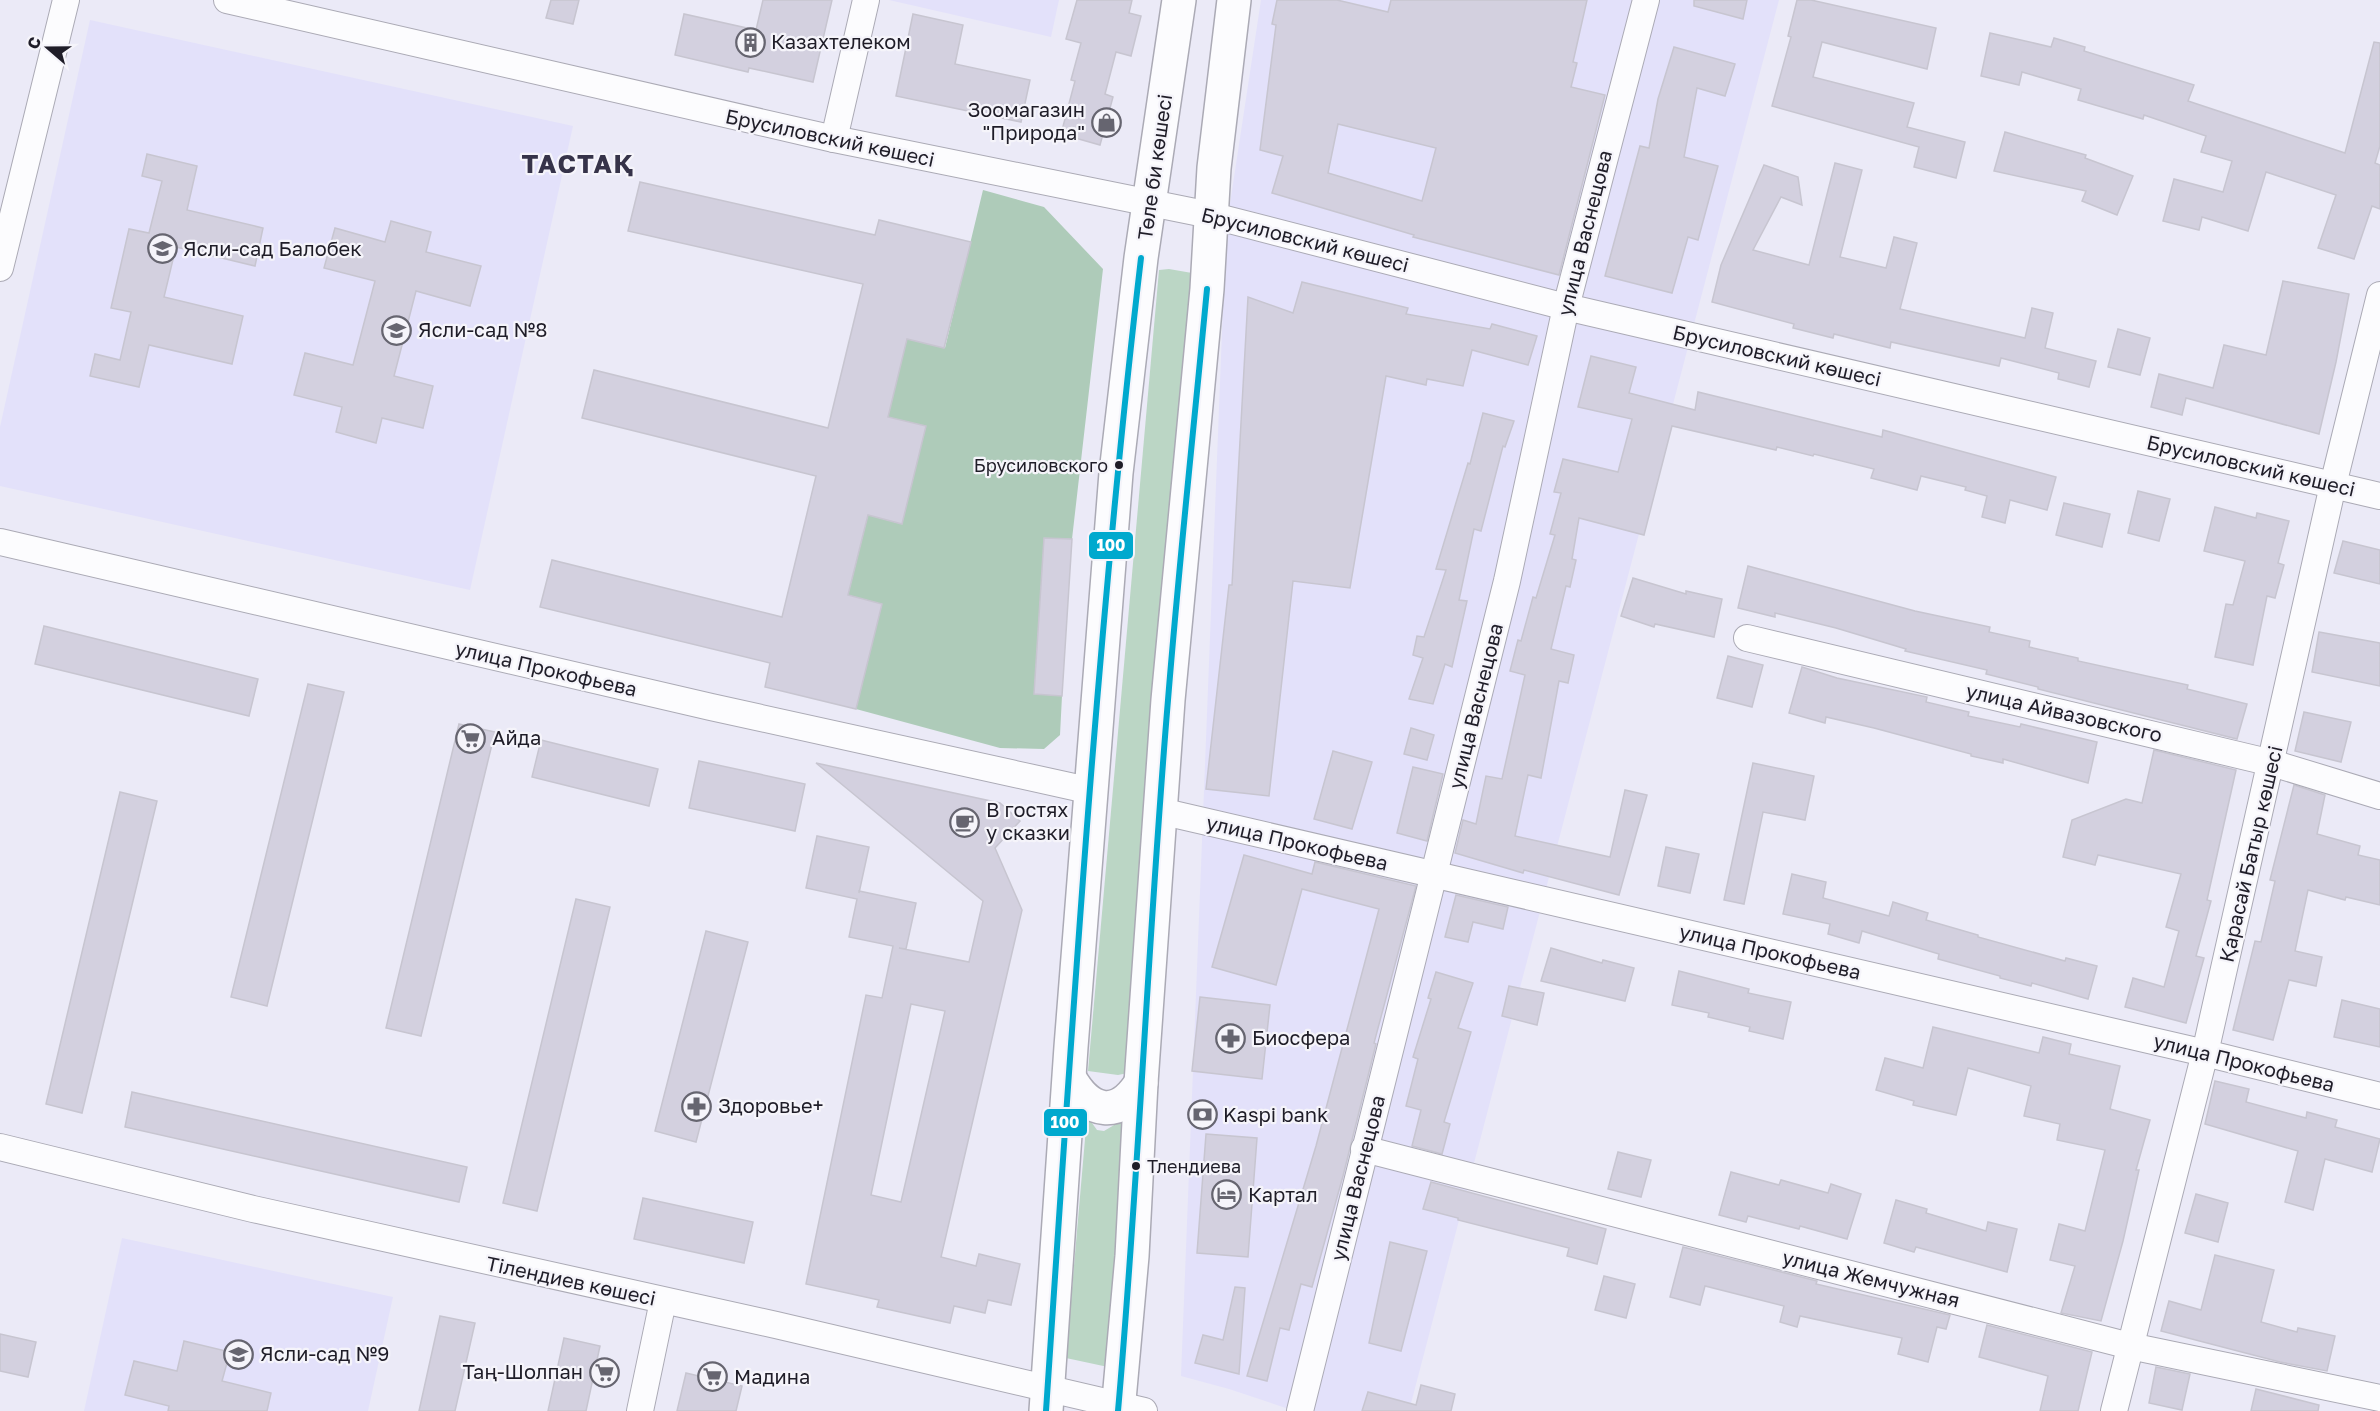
<svg xmlns="http://www.w3.org/2000/svg" width="2380" height="1411" font-family="'Golos Text',sans-serif">
  <style>
    .built { fill: #e3e1fa }
    .green { fill: #bbd6c5 }
    .forest { fill: #aecbb9 }
    .building { fill: #d3d0df; stroke: #c7c5d0; stroke-width: 1.5; fill-rule: evenodd }
    .lines { fill: none; stroke-linecap: round; stroke-linejoin: round }
    .minor-casing { stroke: #abaab5; stroke-width: 28 }
    .major-casing { stroke: #abaab5; stroke-width: 36 }
    .minor { stroke: #fcfcfe; stroke-width: 26 }
    .major { stroke: #fcfcfe; stroke-width: 33 }
    .bus-1-casing { stroke: #f5f4fa; stroke-width: 10 }
    .bus-1 { stroke: #00a9ce; stroke-width: 6 }
    .bus-dot { fill: #1f1d28; stroke: #f5f4fa; stroke-width: 2 }
    .labels { text-anchor: middle; stroke-width: 4.5; stroke-linejoin: round; paint-order: stroke }
    .bus-label { font-size: 18px; fill: #1f1d28; stroke: #f5f4fa; text-anchor: end }
    .poi-label { font-size: 20px; fill: #1f1d28; stroke: #f5f4fa; text-anchor: start }
    .street-label { font-size: 20px; fill: #1f1d28; stroke: #f5f4fa }
    .district-label { font-size: 26px; font-weight: bold; letter-spacing: 1.5px; fill: #363349; stroke: #f5f4fa }
    .line-badge { stroke: #f5f4fa; stroke-width: 2 }
    .badge-label { font-size: 16px; text-anchor: middle; font-weight: bold; fill: #fff }
  </style>
  <rect width="100%" height="100%" fill="#ebeaf7"/>
  <!-- built -->
  <g class="built">
    <path d="M889,0H1059L1051,37Z"/>
    <path d="M1261,0H1779L1409,1411H1295L1229,1389L1181,1376L1226,230Z"/>
    <path d="M90,20L573,126L470,590L0,486V427Z"/>
    <path d="M122,1238L393,1297L368,1411H84Z"/>
  </g>
  <!-- green -->
  <g class="green">
    <path d="M1169,269L1192,273L1128,1073L1118,1075L1088,1071L1159,270Z"/>
    <path d="M1087,1116L1097,1130L1104,1131L1126,1118L1108,1367L1066,1358Z"/>
  </g>
  <!-- forest -->
  <path class="forest" d="M983,190L1044,207L1103,269L1072,539L1044,538L1034,694L1062,696L1060,735L1044,749L1000,748L856,709L882,604L848,595L868,515L901,524L925,426L888,417L907,339L945,348Z"/>
  <!-- building -->
  <g class="building">
    <path d="M551,0H579L573,24L546,18Z"/>
    <path d="M763,0H832L813,82L749,68L748,72L675,55L684,14L756,30Z"/>
    <path d="M1077,0H1132L1129,13L1141,16L1131,56L1116,52L1105,94L1113,97L1100,145L1061,134L1075,81L1071,80L1081,43L1066,39Z"/>
    <path d="M1277,0H1337L1388,12L1391,0H1587L1573,62L1577,63L1571,87L1605,95L1559,275L1413,237L1414,235L1272,193L1283,156L1260,150L1276,25L1272,24ZM1338,124L1436,148L1422,201L1328,173Z"/>
    <path d="M1694,0H1747L1743,19L1694,6Z"/>
    <path d="M1797,0H1811L1936,28L1927,69L1822,42L1813,77L1914,103L1907,127L1965,142L1956,178L1914,167L1919,147L1772,106L1791,37L1788,36Z"/>
    <path d="M913,14L963,25L955,64L1030,80L1021,122L896,96Z"/>
    <path d="M1990,33L2051,47L2054,38L2085,47L2084,51L2194,85L2188,101L2345,153L2374,42L2380,43V146L2375,163L2380,165V209L2372,206L2354,259L2318,248L2336,195L2266,172L2248,231L2202,217L2199,230L2163,221L2174,179L2223,192L2232,161L2201,152L2206,136L2144,115L2143,119L2078,100L2081,89L2022,72L2019,85L1981,76Z"/>
    <path d="M1674,47L1735,64L1725,96L1697,88L1684,157L1718,166L1698,240L1688,237L1672,293L1605,276L1640,146L1649,148L1658,99Z"/>
    <path d="M2005,132L2086,155L2085,158L2133,176L2117,215L2082,201L2086,191L1994,171Z"/>
    <path d="M147,154L197,166L187,210L263,228L255,266L176,247L164,297L243,316L232,364L149,345L139,387L90,376L95,354L120,360L131,312L111,308L129,229L149,233L162,181L142,176Z"/>
    <path d="M1835,163L1862,170L1840,257L1886,268L1894,237L1917,243L1900,309L2025,338L2032,308L2053,313L2045,348L2096,361L2089,387L2058,379L2059,373L2001,358L1999,366L1891,342L1890,348L1834,334L1833,338L1793,328L1794,324L1712,302L1721,265L1764,165L1798,177L1802,205L1781,197L1753,250L1809,265Z"/>
    <path d="M640,182L875,235L879,220L971,242L944,348L907,339L888,417L926,426L902,524L868,515L848,595L882,604L856,709L765,687L770,663L540,607L552,560L782,617L816,476L582,418L594,370L828,428L863,284L628,231Z"/>
    <path d="M391,221L431,232L426,252L481,266L470,306L416,291L394,376L433,386L423,428L382,418L376,443L336,432L342,407L294,395L305,353L353,365L375,281L324,268L335,228L385,242Z"/>
    <path d="M2283,281L2349,294L2336,362L2319,434L2186,398L2182,415L2151,407L2159,374L2213,388L2224,345L2266,355Z"/>
    <path d="M1302,282L1408,308L1406,314L1490,329L1492,324L1537,336L1528,365L1472,350L1463,386L1427,379L1426,385L1386,376L1350,588L1293,581L1269,796L1206,789L1229,585H1232L1248,297L1293,313Z"/>
    <path d="M2118,329L2150,338L2140,375L2108,367Z"/>
    <path d="M1591,356L1636,367L1629,393L1695,410L1698,392L1882,437L1883,430L2056,477L2047,510L2010,500L2005,523L1982,517L1987,496L1965,490L1966,487L1921,476L1917,490L1871,478L1874,469L1814,454L1813,456L1777,447L1776,450L1672,426L1644,535L1579,518L1572,559L1576,560L1570,587L1566,586L1551,649L1574,655L1568,683L1559,681L1541,778L1528,775L1515,836L1610,857L1625,790L1647,795L1619,895L1524,870L1523,873L1455,853L1463,820L1476,824L1486,776L1502,779L1525,675L1510,671L1518,640L1521,641L1533,597L1536,598L1555,535L1550,534L1561,493L1554,492L1563,459L1618,472L1632,419L1578,407Z"/>
    <path d="M1483,413L1514,421L1505,447L1503,446L1481,531L1474,529L1459,600L1467,601L1452,667L1445,664L1433,704L1409,699L1423,658L1413,655L1417,636L1424,637L1446,570L1436,569L1468,463L1470,464Z"/>
    <path d="M2138,491L2170,499L2159,541L2128,533Z"/>
    <path d="M2064,503L2110,514L2102,547L2056,535Z"/>
    <path d="M2215,507L2256,518L2257,513L2289,521L2278,563L2284,565L2275,598L2267,596L2253,665L2215,657L2226,604L2233,605L2245,561L2204,551Z"/>
    <path d="M1044,538L1072,539L1062,696L1034,694Z"/>
    <path d="M2343,541L2380,550V584L2334,573Z"/>
    <path d="M1748,566L1915,611L1990,627L1989,632L2030,641L2029,647L2078,658V661L2188,685L2187,689L2247,704L2237,739L2038,689V687L1986,674L1987,670L1905,651L1906,649L1836,628L1775,613V617L1738,608Z"/>
    <path d="M1633,578L1686,594V591L1722,599L1714,637L1655,624L1654,627L1621,616Z"/>
    <path d="M44,626L258,679L249,716L35,664Z"/>
    <path d="M2319,632L2380,643V686L2312,672Z"/>
    <path d="M1728,656L1763,665L1752,707L1717,698Z"/>
    <path d="M1802,667L1837,678L1927,697L1926,702L1969,712L1968,716L2020,727L2021,724L2097,742L2088,783L2003,759V763L1971,756V754L1874,728L1826,717L1825,723L1789,713Z"/>
    <path d="M308,684L344,692L267,1006L231,997Z"/>
    <path d="M2304,712L2351,722L2341,762L2295,751Z"/>
    <path d="M459,724L495,732L421,1036L386,1028Z"/>
    <path d="M1411,728L1434,735L1427,760L1404,754Z"/>
    <path d="M541,740L658,769L649,806L532,777Z"/>
    <path d="M2154,750L2236,770L2207,900L2211,901L2196,956L2204,958L2186,1023L2125,1007L2133,978L2164,987L2179,931L2166,927L2181,874L2098,855L2095,865L2063,857L2072,820L2126,799L2142,803Z"/>
    <path d="M1333,751L1372,762L1352,829L1314,819Z"/>
    <path d="M699,761L805,784L795,831L689,808Z"/>
    <path d="M816,763L1000,803L1020,821L995,848L1022,910L941,1257L976,1266L979,1254L1020,1264L1011,1305L988,1300L985,1313L954,1306L950,1323L877,1307L879,1300L806,1284L866,995L882,998L893,946L849,937L857,899L806,888L817,836L869,847L859,893V891L916,903L906,949L899,948L969,962L983,901ZM911,1004L945,1011L901,1202L871,1195Z"/>
    <path d="M1753,763L1814,776L1805,820L1763,812L1744,904L1724,900Z"/>
    <path d="M1413,767L1443,774L1427,841L1397,833Z"/>
    <path d="M2294,785L2325,795L2317,834L2360,846L2358,855L2380,860V905L2346,897L2345,900L2308,890L2295,951L2322,957L2316,986L2289,980L2273,1040L2233,1030L2255,941L2261,942L2275,881L2270,880Z"/>
    <path d="M120,792L157,801L82,1113L46,1104Z"/>
    <path d="M1666,847L1699,854L1690,893L1658,886Z"/>
    <path d="M1244,855L1312,874L1315,862L1416,886L1374,1043L1376,1044L1343,1176L1312,1287L1301,1284L1289,1330L1280,1328L1267,1381L1247,1376L1316,1146L1379,909L1302,889L1276,985L1212,967Z"/>
    <path d="M1792,874L1826,882L1823,898L1889,916L1893,902L1928,913L1926,920L1978,935V937L2065,961L2066,958L2097,966L2088,999L2032,983L2031,986L2000,978V976L1938,959L1939,954L1862,931L1859,943L1828,934L1830,924L1783,914Z"/>
    <path d="M1456,895L1508,907L1503,929L1473,922L1468,942L1445,937Z"/>
    <path d="M576,899L610,907L537,1211L503,1203Z"/>
    <path d="M706,931L748,942L696,1142L655,1131Z"/>
    <path d="M1551,948L1602,963L1603,960L1634,968L1625,1001L1541,981Z"/>
    <path d="M1679,971L1749,989L1748,993L1791,1002L1783,1039L1749,1031L1750,1027L1708,1017L1709,1013L1672,1005Z"/>
    <path d="M1436,972L1473,983L1458,1028L1471,1032L1444,1122L1450,1124L1442,1154L1412,1146L1421,1110L1406,1106L1418,1059L1413,1057L1431,999L1428,998Z"/>
    <path d="M1509,986L1544,993L1537,1025L1502,1016Z"/>
    <path d="M1200,997L1270,1005L1262,1079L1192,1071Z"/>
    <path d="M2342,1000L2380,1009V1047L2334,1037Z"/>
    <path d="M1933,1027L2039,1053L2043,1037L2071,1044L2069,1054L2120,1066L2110,1109L2150,1120L2136,1170H2139L2123,1241L2101,1321L2061,1313L2075,1266L2050,1260L2059,1224L2085,1231L2105,1150L2057,1140L2060,1124L2024,1116L2031,1086L1968,1068L1956,1115L1913,1105L1914,1101L1876,1090L1885,1058L1923,1068Z"/>
    <path d="M2215,1081L2249,1089L2246,1102L2306,1118L2307,1112L2337,1120L2335,1127L2380,1139L2372,1172L2325,1159L2313,1210L2285,1202L2298,1151L2205,1124Z"/>
    <path d="M132,1092L467,1167L459,1202L125,1127Z"/>
    <path d="M1206,1134L1257,1138L1248,1257L1197,1253Z"/>
    <path d="M1618,1152L1651,1160L1641,1197L1608,1189Z"/>
    <path d="M1731,1172L1779,1185L1781,1180L1828,1193L1831,1184L1861,1194L1847,1239L1800,1226L1799,1229L1748,1216L1746,1222L1719,1215Z"/>
    <path d="M1431,1182L1606,1229L1597,1264L1567,1256L1569,1248L1458,1220V1218L1423,1209Z"/>
    <path d="M2196,1194L2228,1203L2218,1242L2185,1233Z"/>
    <path d="M643,1198L753,1222L744,1263L634,1239Z"/>
    <path d="M1896,1200L1927,1209L1926,1213L1986,1231L1988,1222L2017,1229L2007,1272L1916,1247L1914,1252L1884,1243Z"/>
    <path d="M1390,1242L1427,1251L1401,1351L1369,1343Z"/>
    <path d="M1683,1247L1817,1281L1816,1284L1950,1315L1946,1329L1937,1327L1928,1362L1898,1354L1902,1338L1800,1316L1797,1327L1780,1322L1784,1306L1705,1286L1700,1305L1670,1297Z"/>
    <path d="M2215,1255L2274,1270L2261,1322L2297,1332L2298,1328L2335,1336L2327,1371L2280,1362L2161,1331L2169,1301L2201,1310Z"/>
    <path d="M1604,1276L1635,1284L1626,1318L1595,1310Z"/>
    <path d="M1235,1287L1245,1288L1239,1374L1195,1363L1203,1335L1223,1340Z"/>
    <path d="M440,1316L475,1323L455,1411H419Z"/>
    <path d="M1987,1325L2092,1352L2078,1411H2040L2048,1376L1979,1357Z"/>
    <path d="M0,1334L36,1342L28,1377L0,1371Z"/>
    <path d="M564,1338L600,1346L586,1411H548Z"/>
    <path d="M184,1341L230,1352L222,1381L271,1393L267,1411H168L169,1406L125,1395L134,1361L177,1371Z"/>
    <path d="M2156,1367L2190,1374L2182,1410L2149,1403Z"/>
    <path d="M686,1373L742,1386L736,1411H677Z"/>
    <path d="M1421,1385L1455,1394L1451,1411H1362L1368,1392L1416,1405Z"/>
    <path d="M2256,1389L2319,1405L2318,1411H2251Z"/>
  </g>
  <g class="lines">
    <defs>
      <g id="minor">
        <path d="M227,0L834,139L1210,215L1566,307L2380,496"/>
        <path d="M834,139L866,0"/>
        <path d="M0,268L66,0"/>
        <path d="M0,542L711,707L1092,791"/>
        <path d="M1747,638L2272,763L2380,796"/>
        <path d="M1160,811L2205,1053L2380,1096"/>
        <path d="M0,1147L253,1209L776,1325L1144,1411"/>
        <path d="M1364,1149L2130,1346L2380,1398"/>
        <path d="M640,1411L663,1301"/>
        <path d="M1300,1411L1507,581L1566,307L1646,0"/>
        <path d="M2114,1411L2205,1053L2333,485L2380,295"/>
      </g>
      <g id="major">
        <path d="M1070,1079C1090,1114 1118,1119 1141,1083"/>
        <path d="M1046,1411L1071,1047L1116,473L1141,258L1179,0"/>
        <path d="M1118,1411L1132,1256L1141,1083L1168,700L1207,289L1214,168L1234,0"/>
      </g>
    </defs>
    <!-- minor casing -->
    <use href="#minor" class="minor-casing"/>
    <!-- major casing -->
    <use href="#major" class="major-casing"/>
    <!-- minor -->
    <use href="#minor" class="minor"/>
    <!-- major -->
    <use href="#major" class="major"/>
    <defs>
      <g id="bus-1">
        <path d="M1046,1411C1072,1026 1096,641 1141,258"/>
        <path d="M1118,1411C1139,1174 1148,937 1168,700C1179,563 1194,426 1207,289"/>
      </g>
    </defs>
    <!-- bus-1 casing -->
    <use href="#bus-1" class="bus-1-casing"/>
    <!-- bus-1 -->
    <use href="#bus-1" class="bus-1"/>
  </g>
  <!-- icons -->
  <defs>
    <symbol id="building-ring" viewBox="-11 -11 22 22"><circle r="9.5" fill="#f5f4fa" stroke="#666570" stroke-width="1.5"/><path d="M-4-6H4V6H1V3H-1V6H-4ZM-2.5-4.3h1.7v1.8h-1.7ZM.8-4.3h1.7v1.8H.8ZM-2.5-1h1.7V.8h-1.7ZM.8-1h1.7V.8H.8Z" fill="#666570"/></symbol>
    <symbol id="shop-ring" viewBox="-11 -11 22 22"><circle r="9.5" fill="#f5f4fa" stroke="#666570" stroke-width="1.5"/><path d="M-5-2.5h2.3a2.7 3.5 0 0 1 5.4 0H5L5.5 6h-11ZM-1.5-2.5h3a1.5 2.3 0 0 0-3 0Z" fill="#666570"/></symbol>
    <symbol id="school-ring" viewBox="-11 -11 22 22"><circle r="9.5" fill="#f5f4fa" stroke="#666570" stroke-width="1.5"/><path d="M0-5L7-2L0 1L-7-2ZM-4 1L0 2.5L4 1V4Q0 6-4 4Z" fill="#666570"/></symbol>
    <symbol id="supermarket-ring" viewBox="-11 -11 22 22"><circle r="9.5" fill="#f5f4fa" stroke="#666570" stroke-width="1.5"/><path d="M-6-5.5h2.5l.6 2H6L4.5 2H-2.5L-4.4-4H-6ZM-1.5 3.2a1.3 1.3 0 1 0 .1 0ZM3 3.2a1.3 1.3 0 1 0 .1 0Z" fill="#666570"/></symbol>
    <symbol id="cafe-ring" viewBox="-11 -11 22 22"><circle r="9.5" fill="#f5f4fa" stroke="#666570" stroke-width="1.5"/><path d="M-5.5-4.5H6V0H3Q3 3.5 0 3.5H-2.5Q-5.5 3.5-5.5 0ZM3-3.2v2h1.7v-2ZM-6 4.5H4V6H-6Z" fill="#666570"/></symbol>
    <symbol id="pharmacy-ring" viewBox="-11 -11 22 22"><circle r="9.5" fill="#f5f4fa" stroke="#666570" stroke-width="1.5"/><path d="M-2-6h4v4h4v4h-4v4h-4v-4h-4v-4h4Z" fill="#666570"/></symbol>
    <symbol id="bank-ring" viewBox="-11 -11 22 22"><circle r="9.5" fill="#f5f4fa" stroke="#666570" stroke-width="1.5"/><path d="M-6-4H6V4H-6ZM0-2.3a2.3 2.3 0 1 0 0 4.6a2.3 2.3 0 1 0 0-4.6Z" fill="#666570"/></symbol>
    <symbol id="hotel-ring" viewBox="-11 -11 22 22"><circle r="9.5" fill="#f5f4fa" stroke="#666570" stroke-width="1.5"/><path d="M-6-4.5h1.5V1H6V5H4.5V3h-9V5H-6ZM-4 0a1.8 1.8 0 1 1 3.6 0ZM.5 0V-2.5h3Q6-2.5 6 0Z" fill="#666570"/></symbol>
  </defs>
  <g fill-rule="evenodd">
    <use href="#building-ring" x="734" y="26" width="33" height="33"/>
    <use href="#shop-ring" x="1090" y="106" width="33" height="33"/>
    <use href="#school-ring" x="146" y="232" width="33" height="33"/>
    <use href="#school-ring" x="380" y="314" width="33" height="33"/>
    <use href="#supermarket-ring" x="454" y="722" width="33" height="33"/>
    <use href="#cafe-ring" x="948" y="806" width="33" height="33"/>
    <use href="#pharmacy-ring" x="1214" y="1022" width="33" height="33"/>
    <use href="#pharmacy-ring" x="680" y="1090" width="33" height="33"/>
    <use href="#bank-ring" x="1186" y="1098" width="33" height="33"/>
    <use href="#hotel-ring" x="1210" y="1178" width="33" height="33"/>
    <use href="#school-ring" x="222" y="1338" width="33" height="33"/>
    <use href="#supermarket-ring" x="588" y="1356" width="33" height="33"/>
    <use href="#supermarket-ring" x="696" y="1360" width="33" height="33"/>
  </g>
  <!-- markers -->
  <g class="bus-dot">
    <circle cx="1119" cy="465" r="5"/>
    <circle cx="1136" cy="1166" r="5"/>
  </g>
  <g class="labels">
    <!-- bus labels -->
    <g class="bus-label">
      <text x="1108" y="472">Брусиловского</text>
      <text x="1147" y="1173" text-anchor="start">Тлендиева</text>
    </g>
    <!-- poi labels -->
    <g class="poi-label">
      <text x="771" y="49">Казахтелеком</text>
      <text x="1085" y="117" text-anchor="end">Зоомагазин<tspan x="1085" dy="23">"Природа"</tspan></text>
      <text x="183" y="256">Ясли-сад Балобек</text>
      <text x="418" y="337">Ясли-сад №8</text>
      <text x="492" y="745">Айда</text>
      <text x="986" y="817">В гостях<tspan x="986" dy="23">у сказки</tspan></text>
      <text x="1252" y="1045">Биосфера</text>
      <text x="718" y="1113">Здоровье+</text>
      <text x="1223" y="1122">Kaspi bank</text>
      <text x="1248" y="1202">Картал</text>
      <text x="260" y="1361">Ясли-сад №9</text>
      <text x="583" y="1379" text-anchor="end">Таң-Шолпан</text>
      <text x="734" y="1384">Мадина</text>
    </g>
    <!-- street labels -->
    <g class="street-label">
      <text transform="translate(830 138) rotate(12)" y="7">Брусиловский көшесі</text>
      <text transform="translate(1155 167) rotate(-82)" y="7">Төле би көшесі</text>
      <text transform="translate(1585 233) rotate(-76)" y="7">улица Васнецова</text>
      <text transform="translate(1305 240) rotate(14)" y="7">Брусиловский көшесі</text>
      <text transform="translate(1777 356) rotate(13)" y="7">Брусиловский көшесі</text>
      <text transform="translate(2251 466) rotate(13)" y="7">Брусиловский көшесі</text>
      <text transform="translate(546 669) rotate(13)" y="7">улица Прокофьева</text>
      <text transform="translate(1476 706) rotate(-76)" y="7">улица Васнецова</text>
      <text transform="translate(2064 713) rotate(13)" y="7">улица Айвазовского</text>
      <text transform="translate(1297 843) rotate(13)" y="7">улица Прокофьева</text>
      <text transform="translate(2251 854) rotate(-77)" y="7">Қарасай Батыр көшесі</text>
      <text transform="translate(1770 952) rotate(13)" y="7">улица Прокофьева</text>
      <text transform="translate(2244 1063) rotate(14)" y="7">улица Прокофьева</text>
      <text transform="translate(1358 1178) rotate(-76)" y="7">улица Васнецова</text>
      <text transform="translate(1871 1279) rotate(14)" y="7">улица Жемчужная</text>
      <text transform="translate(571 1281) rotate(12)" y="7">Тілендиев көшесі</text>
    </g>
    <!-- district labels -->
    <g class="district-label">
      <text x="578" y="173">ТАСТАҚ</text>
    </g>
  </g>
  <g class="line-badge">
    <rect x="1088" y="531" width="46" height="29" rx="6" fill="#00a9ce"/>
    <rect x="1043" y="1108" width="45" height="29" rx="6" fill="#00a9ce"/>
  </g>
  <g class="badge-label">
    <text x="1111" y="551">100</text>
    <text x="1065" y="1128">100</text>
  </g>
  <!-- north arrow -->
  <g transform="translate(48 48) rotate(290)" stroke="#f5f4fa" stroke-width="4.5" paint-order="stroke">
  <path d="M0-4.5L10 22L0 15L-10 22Z" fill="#1f1d28"/>
  <text y="-9" font-size="16" font-weight="bold" text-anchor="middle" fill="#1f1d28">С</text>
  </g>
</svg>
